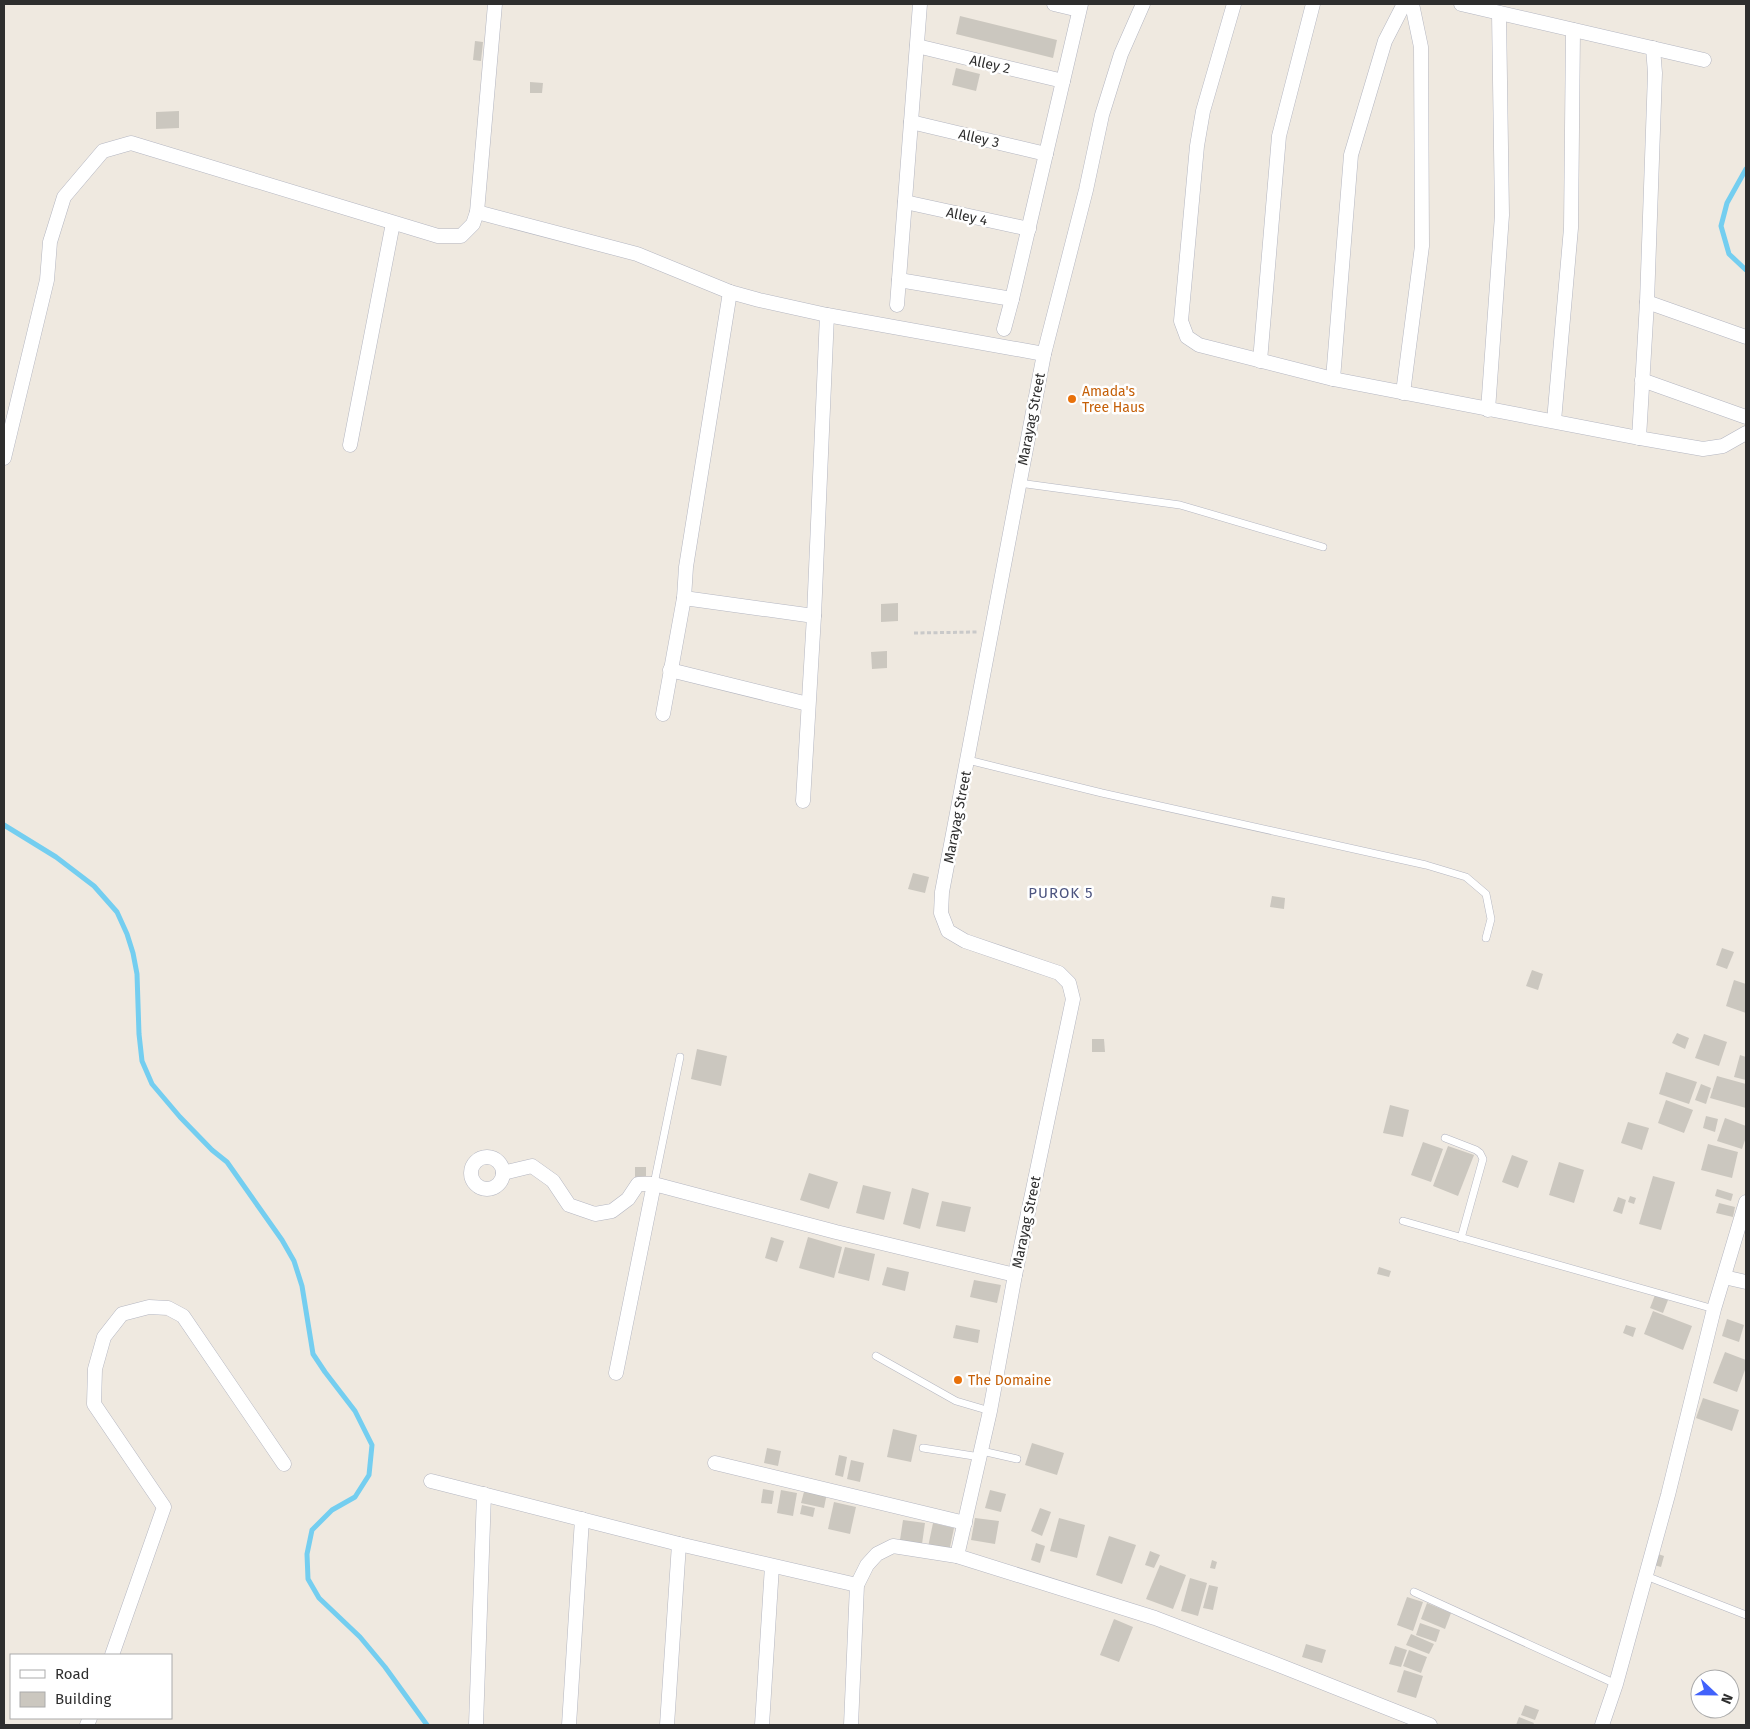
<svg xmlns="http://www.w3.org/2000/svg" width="1750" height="1729" font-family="'Fira Sans',sans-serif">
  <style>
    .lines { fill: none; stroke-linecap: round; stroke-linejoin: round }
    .stream { stroke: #74cef0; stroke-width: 5 }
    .building { fill: #cbc7bf }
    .service-casing { stroke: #b4b6c1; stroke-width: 8 }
    .minor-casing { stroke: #b4b6c1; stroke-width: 15 }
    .path { stroke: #c9c9c9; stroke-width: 3; stroke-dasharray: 4 2.5; stroke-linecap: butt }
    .service { stroke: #fff; stroke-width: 7 }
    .minor { stroke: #fff; stroke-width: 14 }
    .food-dot { fill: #e8710a; stroke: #fff; stroke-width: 2 }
    .labels { text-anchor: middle; stroke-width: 5; stroke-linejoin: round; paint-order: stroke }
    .street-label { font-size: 14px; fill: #2e2e2e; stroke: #fff }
    .food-label { font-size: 14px; fill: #c56008; stroke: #fff; text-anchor: start }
    .neighbourhood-label { font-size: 15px; letter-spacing: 1px; fill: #4d5580; stroke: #fff }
  </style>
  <rect width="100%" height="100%" fill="#efe9e0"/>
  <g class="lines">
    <!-- stream -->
    <g class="stream">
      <path d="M1746,169L1727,203L1721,226L1729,254L1746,270"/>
      <path d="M4,825L56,857L94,886L117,912L127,934L133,953L137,974L139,1034L142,1061L152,1084L180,1117L212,1150L227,1162L282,1240L294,1261L302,1286L313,1354L325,1372L355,1411L372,1445L369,1475L355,1497L332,1510L312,1530L307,1554L308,1579L319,1598L360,1637L385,1667L427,1725"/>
    </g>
  </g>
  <!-- building -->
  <g class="building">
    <path d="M960,16L1057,40L1053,58L956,34Z"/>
    <path d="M475,41L483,42L481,61L473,60Z"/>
    <path d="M956,68L980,74L976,91L952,85Z"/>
    <path d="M530,82L543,83L542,93H530Z"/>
    <path d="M179,111V128L156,129V112Z"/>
    <path d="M898,603V621L881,622V604Z"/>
    <path d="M887,651V668L872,669L871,652Z"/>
    <path d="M913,873L929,877L925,893L908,889Z"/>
    <path d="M1272,896L1285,898L1284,909L1270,907Z"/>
    <path d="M1722,948L1734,952L1727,969L1716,965Z"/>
    <path d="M1532,970L1543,974L1538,990L1526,986Z"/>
    <path d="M1734,980L1746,984V1013L1726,1006Z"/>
    <path d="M1677,1033L1689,1038L1685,1049L1672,1043Z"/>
    <path d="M1704,1034L1727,1042L1719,1066L1695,1058Z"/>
    <path d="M1092,1039H1104L1105,1052H1092Z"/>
    <path d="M697,1049L727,1056L721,1086L691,1079Z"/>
    <path d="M1740,1055L1746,1057V1080L1734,1077Z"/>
    <path d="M1666,1072L1697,1082L1689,1104L1659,1094Z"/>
    <path d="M1717,1076L1746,1084V1108L1710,1098Z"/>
    <path d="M1701,1084L1711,1088L1706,1104L1695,1100Z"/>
    <path d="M1666,1100L1693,1110L1684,1133L1658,1123Z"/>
    <path d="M1390,1105L1409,1110L1403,1137L1383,1133Z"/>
    <path d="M1706,1116L1718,1119L1715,1132L1703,1128Z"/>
    <path d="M1725,1118L1746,1126V1137L1742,1149L1717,1141Z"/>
    <path d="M1628,1122L1649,1128L1642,1150L1621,1143Z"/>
    <path d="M1423,1142L1443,1149L1431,1182L1411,1175Z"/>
    <path d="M1708,1144L1738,1152L1732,1178L1701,1170Z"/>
    <path d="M1448,1146L1474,1155L1458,1196L1433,1186Z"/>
    <path d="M1512,1155L1528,1161L1518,1188L1502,1182Z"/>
    <path d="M1559,1162L1584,1170L1574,1203L1549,1195Z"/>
    <path d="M635,1167H646V1176L635,1177Z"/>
    <path d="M809,1173L838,1182L829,1209L800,1200Z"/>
    <path d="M1653,1176L1675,1182L1661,1230L1639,1224Z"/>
    <path d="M863,1185L891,1192L884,1220L856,1213Z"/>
    <path d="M912,1188L929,1193L920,1229L903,1224Z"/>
    <path d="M1717,1189L1733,1194L1731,1201L1715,1196Z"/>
    <path d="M1630,1196L1636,1198L1634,1204L1628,1202Z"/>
    <path d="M1618,1197L1626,1200L1622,1214L1613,1211Z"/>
    <path d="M942,1201L971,1207L965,1232L936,1226Z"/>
    <path d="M1719,1203L1735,1207L1733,1217L1716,1213Z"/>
    <path d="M771,1237L784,1241L777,1262L765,1258Z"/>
    <path d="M808,1237L842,1247L834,1278L799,1268Z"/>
    <path d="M845,1247L875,1254L869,1281L838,1273Z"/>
    <path d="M887,1267L909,1272L905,1291L882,1285Z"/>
    <path d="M1379,1267L1391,1271L1389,1277L1377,1274Z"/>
    <path d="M974,1280L1001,1285L997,1303L970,1297Z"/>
    <path d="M1655,1295L1668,1300L1663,1313L1650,1308Z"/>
    <path d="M1653,1311L1692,1326L1683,1350L1644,1334Z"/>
    <path d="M1727,1319L1744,1325L1739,1342L1722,1336Z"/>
    <path d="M956,1325L980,1330L978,1343L953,1338Z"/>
    <path d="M1626,1325L1636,1328L1633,1337L1623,1333Z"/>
    <path d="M1725,1352L1746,1360V1367L1737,1392L1713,1383Z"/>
    <path d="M1703,1398L1739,1410L1732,1431L1696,1418Z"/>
    <path d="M893,1429L917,1435L911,1462L887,1457Z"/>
    <path d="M1032,1443L1064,1453L1057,1475L1025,1465Z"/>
    <path d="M767,1448L781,1451L778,1466L764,1463Z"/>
    <path d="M839,1455L847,1457L843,1477L835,1475Z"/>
    <path d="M851,1460L864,1463L860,1482L847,1479Z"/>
    <path d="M805,1488L827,1493L824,1508L801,1503Z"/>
    <path d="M763,1489L774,1491L772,1504L761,1503Z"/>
    <path d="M781,1490L797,1493L793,1516L777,1513Z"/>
    <path d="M990,1490L1006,1494L1001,1512L985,1508Z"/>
    <path d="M834,1502L856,1507L850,1534L828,1529Z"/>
    <path d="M802,1505L815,1508L813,1517L800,1514Z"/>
    <path d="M1040,1508L1051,1512L1042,1536L1031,1531Z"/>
    <path d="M975,1518L999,1521L995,1544L971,1540Z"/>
    <path d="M1059,1518L1085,1525L1077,1558L1050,1551Z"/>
    <path d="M903,1520L925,1523L922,1544L900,1540Z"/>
    <path d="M933,1523L954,1528L949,1552L928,1547Z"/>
    <path d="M1109,1536L1136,1545L1122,1584L1096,1575Z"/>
    <path d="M1036,1543L1045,1546L1040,1563L1031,1560Z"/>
    <path d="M1150,1551L1160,1555L1154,1568L1145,1565Z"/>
    <path d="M1658,1554L1664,1556L1661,1567L1654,1565Z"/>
    <path d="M1212,1560L1217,1562L1215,1569L1210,1568Z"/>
    <path d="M1160,1565L1186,1575L1173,1609L1146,1599Z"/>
    <path d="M1190,1578L1207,1583L1198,1616L1181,1611Z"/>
    <path d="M1209,1585L1218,1587L1213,1610L1203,1608Z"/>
    <path d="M1407,1597L1423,1602L1413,1631L1397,1625Z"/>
    <path d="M1427,1603L1451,1613L1445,1629L1421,1619Z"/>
    <path d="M1114,1619L1133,1627L1119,1662L1100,1655Z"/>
    <path d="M1420,1623L1440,1630L1436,1642L1416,1635Z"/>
    <path d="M1411,1634L1434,1644L1429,1654L1406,1645Z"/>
    <path d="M1306,1644L1326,1650L1322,1663L1302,1657Z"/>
    <path d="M1395,1646L1407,1650L1401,1667L1389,1664Z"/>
    <path d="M1409,1650L1427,1657L1421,1673L1403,1666Z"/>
    <path d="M1404,1670L1423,1676L1416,1698L1397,1692Z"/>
    <path d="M1525,1705L1539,1710L1535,1720L1521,1715Z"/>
    <path d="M1519,1717L1534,1723L1533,1725H1516Z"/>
  </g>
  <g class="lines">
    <defs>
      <g id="service">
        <path d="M1019,483L1180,505L1323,547"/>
        <path d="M968,760L1102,793L1426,865L1466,877L1486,894L1491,919L1486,938"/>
        <path d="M1445,1138L1476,1150L1480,1153L1483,1159L1461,1238"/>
        <path d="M654,1184L680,1057"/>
        <path d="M1403,1221L1714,1309"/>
        <path d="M876,1356L956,1401L990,1411"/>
        <path d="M923,1448L980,1457"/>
        <path d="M982,1451L1017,1459"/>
        <path d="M1646,1576L1746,1615"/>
        <path d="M1414,1592L1616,1684"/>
      </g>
      <g id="minor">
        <path d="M1054,4L1079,10"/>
        <path d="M1234,4L1203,111L1197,146L1181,321L1187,337L1199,345L1333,379L1639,438L1703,449L1723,446L1746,433"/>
        <path d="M1461,4L1704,60"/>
        <path d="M917,46L1063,81"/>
        <path d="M911,122L1046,154"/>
        <path d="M905,202L1029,229"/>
        <path d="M477,212L637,254L730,292L759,300L827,315L1044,354"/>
        <path d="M899,280L1012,299"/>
        <path d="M1647,302L1746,337"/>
        <path d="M897,305L920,4"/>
        <path d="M1004,329L1012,299L1081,4"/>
        <path d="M1260,361L1279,136L1313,4"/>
        <path d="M1333,379L1351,155L1385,41L1404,4"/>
        <path d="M1642,380L1746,417"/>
        <path d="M1403,393L1422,246L1421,47L1412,4"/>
        <path d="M1488,410L1502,215L1499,13"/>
        <path d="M1554,421L1571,228L1573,30"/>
        <path d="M1639,438L1647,302L1655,73L1653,48"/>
        <path d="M350,445L393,223"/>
        <path d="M4,458L47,280L50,242L64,197L103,151L131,143L438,236H461L473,224L477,212L495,4"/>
        <path d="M684,598L814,616"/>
        <path d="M670,670L808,704"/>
        <path d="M663,714L684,598L686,567L730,292"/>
        <path d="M803,801L814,616L827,315"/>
        <circle cx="487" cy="1173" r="16"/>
        <path d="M503,1173L532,1166L553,1181L569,1205L595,1214L612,1211L628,1199L638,1184H654"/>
        <path d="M1724,1277L1746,1282"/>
        <path d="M616,1373L654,1184L836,1232L1015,1275"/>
        <path d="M715,1463L965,1523"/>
        <path d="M431,1481L679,1544L857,1585"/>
        <path d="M957,1556L990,1411L1015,1275L1073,999L1069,983L1059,973L965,941L948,931L941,913L942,892L1044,354L1086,190L1102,115L1121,54L1143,4"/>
        <path d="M112,1655L164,1507L94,1404L95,1369L104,1337L122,1314L149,1307L168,1308L183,1316L284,1464"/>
        <path d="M87,1725L90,1718"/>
        <path d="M476,1725L484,1494"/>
        <path d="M569,1725L582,1519"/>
        <path d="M667,1725L679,1544"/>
        <path d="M762,1725L772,1566"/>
        <path d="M851,1725L857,1585L867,1565L877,1554L893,1546L957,1556L1155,1618L1281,1666L1430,1725"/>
        <path d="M1602,1725L1616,1684L1668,1495L1714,1309L1746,1202"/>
      </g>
    </defs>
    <!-- service casing -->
    <use href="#service" class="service-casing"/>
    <!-- minor casing -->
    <use href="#minor" class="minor-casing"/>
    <!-- path -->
    <path class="path" d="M914,633L977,632"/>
    <!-- service -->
    <use href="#service" class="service"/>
    <!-- minor -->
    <use href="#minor" class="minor"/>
  </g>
  <!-- markers -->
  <g class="food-dot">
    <circle cx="1072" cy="399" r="5"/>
    <circle cx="958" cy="1380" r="5"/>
  </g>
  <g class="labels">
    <!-- street labels -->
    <g class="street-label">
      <text transform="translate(990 64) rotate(13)" y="5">Alley 2</text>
      <text transform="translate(979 138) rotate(13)" y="5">Alley 3</text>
      <text transform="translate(967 216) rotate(12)" y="5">Alley 4</text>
      <text transform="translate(1031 419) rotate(-79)" y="5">Marayag Street</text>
      <text transform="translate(957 817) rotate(-79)" y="5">Marayag Street</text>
      <text transform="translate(1026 1222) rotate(-78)" y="5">Marayag Street</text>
    </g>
    <!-- food labels -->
    <g class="food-label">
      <text x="1082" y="396">Amada's<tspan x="1082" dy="16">Tree Haus</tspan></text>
      <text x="968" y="1385">The Domaine</text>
    </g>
    <!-- neighbourhood labels -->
    <g class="neighbourhood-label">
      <text x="1061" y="898">PUROK 5</text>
    </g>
  </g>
  <!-- border -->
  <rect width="1750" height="1729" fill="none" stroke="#2e2e2e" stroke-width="10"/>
  <!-- legend -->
  <rect x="10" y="1654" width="162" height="65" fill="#ffffff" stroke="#ababab"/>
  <rect x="20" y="1670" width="25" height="8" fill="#ffffff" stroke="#ababab"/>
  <text x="55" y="1679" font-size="15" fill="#2e2e2e">Road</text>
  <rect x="20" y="1692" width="25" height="15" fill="#cbc7bf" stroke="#ababab"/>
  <text x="55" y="1704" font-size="15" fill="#2e2e2e">Building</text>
  <!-- north arrow -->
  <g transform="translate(1715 1694) rotate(112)"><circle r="24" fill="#ffffff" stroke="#ababab"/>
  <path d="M0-4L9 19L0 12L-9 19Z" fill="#4162fb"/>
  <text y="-8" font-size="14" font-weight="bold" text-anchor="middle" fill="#2e2e2e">N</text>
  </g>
</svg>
